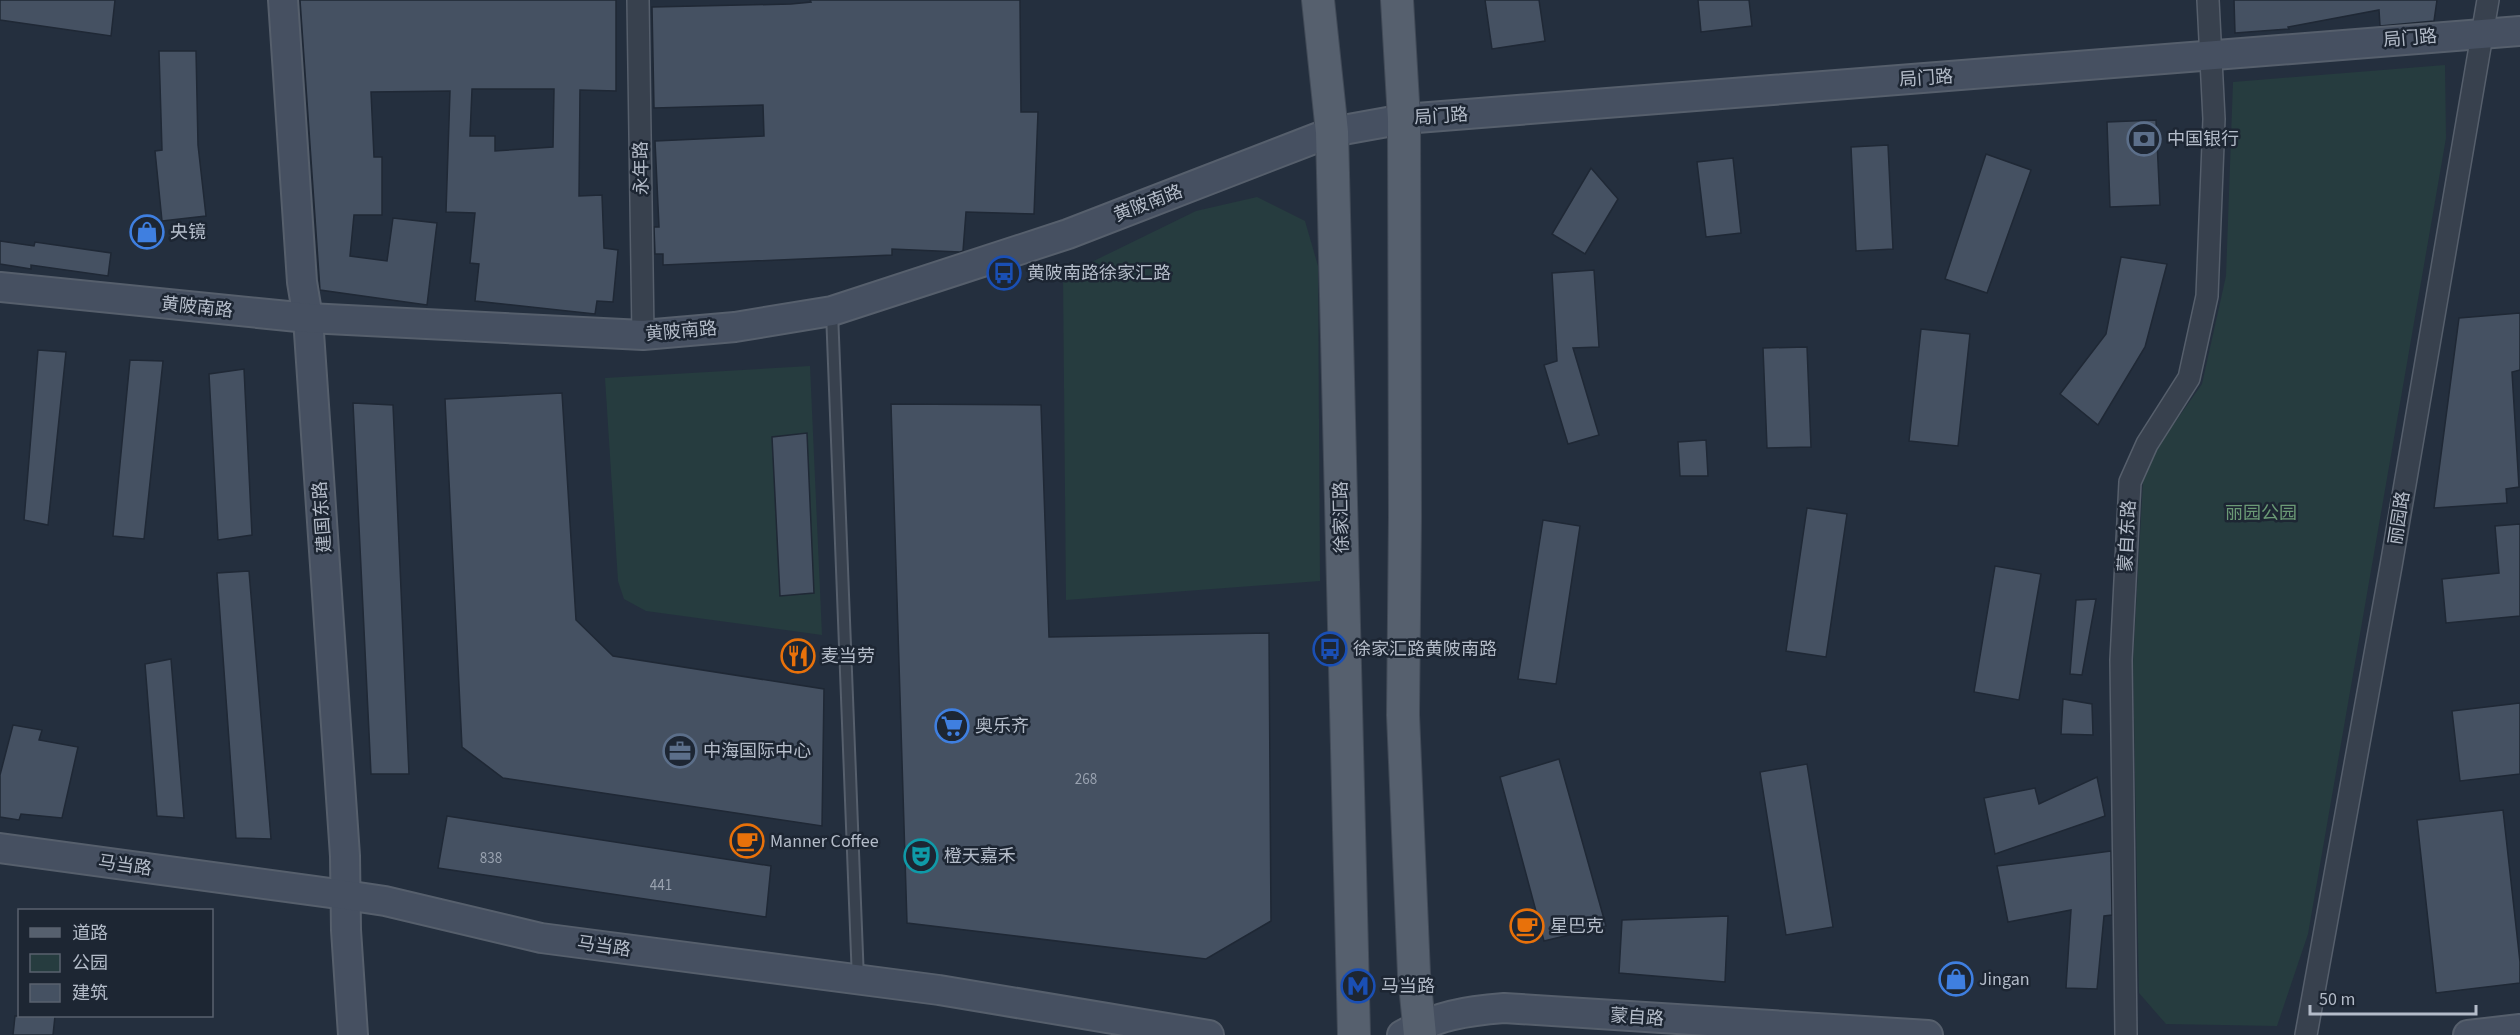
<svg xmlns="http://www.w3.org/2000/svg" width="2520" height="1035" font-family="'Source Sans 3','Noto Sans SC',sans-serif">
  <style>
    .green { fill: #263c3f }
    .building { fill: #455162; stroke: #1f2835; stroke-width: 1.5; fill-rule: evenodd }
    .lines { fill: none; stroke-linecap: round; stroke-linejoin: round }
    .lane-casing { stroke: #565f6c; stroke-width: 14 }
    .street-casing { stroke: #565f6c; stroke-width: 24 }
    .secondary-casing { stroke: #565f6c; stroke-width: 32 }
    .primary-casing { stroke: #414a57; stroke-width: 34 }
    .lane { stroke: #38414e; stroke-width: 10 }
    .street { stroke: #38414e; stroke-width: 21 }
    .secondary { stroke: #465061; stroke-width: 28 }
    .primary { stroke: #56606e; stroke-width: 32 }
    .labels { text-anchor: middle; stroke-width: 5; stroke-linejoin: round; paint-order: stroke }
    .number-label { font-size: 15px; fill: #98a1af }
    .street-label { font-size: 18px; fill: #b4bcc9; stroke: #1d2633 }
    .poi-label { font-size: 18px; fill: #b4bcc9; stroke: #1d2633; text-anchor: start }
    .park-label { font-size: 18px; fill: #6b9a76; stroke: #1d2633 }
  </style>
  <rect width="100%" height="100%" fill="#242f3e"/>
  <!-- green -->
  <g class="green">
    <path d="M2445,65L2446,138L2308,934L2277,1026L2166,1024L2139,993L2133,662L2143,481L2159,445L2202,384L2226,276L2233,82Z"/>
    <path d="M1257,197L1305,221L1318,266L1320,581L1066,600L1063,276L1196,211Z"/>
    <path d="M810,366L822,635L646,611L624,599L618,581L605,378Z"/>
  </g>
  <!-- building -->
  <g class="building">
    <path d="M0,0H115L111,36L0,20Z"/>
    <path d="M300,0H616V91L580,90L579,196L602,195L604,248L618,250L613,302L597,301L595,314L475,301L479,264L470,263L475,213L446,212L450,91L371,92L374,157H382V215H354L350,256L387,261L393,218L437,223L427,305L320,290ZM472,89H554L553,147L495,151V136H470Z"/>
    <path d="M810,0H1020L1021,112H1038L1034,214L966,212L963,251L960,252L892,249V255L663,265V254H655L654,227H659L655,141L764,136L763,105L654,108L652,7L791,4L811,2Z"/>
    <path d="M1485,0H1539L1545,41L1492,49Z"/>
    <path d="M1698,0H1749L1752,26L1701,32Z"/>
    <path d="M2234,0H2437L2434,21L2380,26L2379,10L2288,27L2289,29L2235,33Z"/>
    <path d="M159,51H196L198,145L206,216L162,221L155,151L162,150Z"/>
    <path d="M2156,120L2160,205L2110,207L2107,122Z"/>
    <path d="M1888,145L1893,249L1856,251L1851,147Z"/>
    <path d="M1986,154L2031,170L1987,293L1945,279Z"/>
    <path d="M1733,158L1741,233L1706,237L1697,162Z"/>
    <path d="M1591,168L1618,199L1585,254L1552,234Z"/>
    <path d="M0,241L34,246L35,242L111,253L108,276L31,265V269L0,264Z"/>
    <path d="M2121,257L2167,264L2145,347L2098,425L2060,394L2106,334Z"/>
    <path d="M1594,270L1599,347L1573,348L1599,435L1568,444L1544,365L1557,361L1552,273Z"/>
    <path d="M2520,313V370L2512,372L2519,487L2506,489L2507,503L2434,508L2459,318Z"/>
    <path d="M1921,329L1970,334L1958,446L1909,441Z"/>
    <path d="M1807,347L1811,447L1767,448L1763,348Z"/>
    <path d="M38,350L66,352L48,525L24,520Z"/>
    <path d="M130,360L163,361L144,539L113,536Z"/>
    <path d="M244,369L252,535L218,540L209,374Z"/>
    <path d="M562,393L576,620L613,656L824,689L822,826L503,778L462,747L445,399Z"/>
    <path d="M353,403L393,405L409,774H371Z"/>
    <path d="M891,404L1041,405L1049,637L1269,633L1271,921L1206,959L907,923Z"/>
    <path d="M807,433L814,593L780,596L772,437Z"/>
    <path d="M1706,440L1708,476H1680L1678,442Z"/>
    <path d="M1807,508L1847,514L1826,657L1786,651Z"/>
    <path d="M1543,520L1580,526L1556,684L1518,679Z"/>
    <path d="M2520,524V616L2446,623L2442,579L2499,573L2495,526Z"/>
    <path d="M1995,566L2041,574L2019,700L1974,692Z"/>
    <path d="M249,571L271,839L236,838L217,573Z"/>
    <path d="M2096,599L2082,675L2070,674L2076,600Z"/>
    <path d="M171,659L184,818L157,816L145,664Z"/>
    <path d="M2063,699L2092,704L2093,735L2061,734Z"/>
    <path d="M2520,703V774L2460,781L2452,711Z"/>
    <path d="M13,725L42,730L39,740L78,747L62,818L21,814L19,820L0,817V775Z"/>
    <path d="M1559,759L1606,926L1544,941L1500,777Z"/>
    <path d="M1807,764L1833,927L1786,935L1760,772Z"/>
    <path d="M2097,777L2105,816L1995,854L1984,798L2035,788L2039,804Z"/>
    <path d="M2503,810L2520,962V983L2436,993L2417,820Z"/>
    <path d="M447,816L771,866L766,917L438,868Z"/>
    <path d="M2111,851L2112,915L2104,916L2097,989L2066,988L2071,910L2008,922L1997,866Z"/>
    <path d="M1728,916L1725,982L1619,973L1622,920Z"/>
    <path d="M15,1016H55L53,1035H13Z"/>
  </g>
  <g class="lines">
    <defs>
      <path id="lane" d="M832,312L858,980"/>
      <g id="street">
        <path d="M638,0L643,335"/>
        <path d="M2126,1035L2121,660L2130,482L2147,444L2189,378L2207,296L2214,119L2208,0"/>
        <path d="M2306,1035L2391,566L2488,0"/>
      </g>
      <g id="secondary">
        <path d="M283,0L302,282L308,318L345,856L346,930L353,1035"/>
        <path d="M0,287L308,318L643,335L735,327L832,311L1068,234L1332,132L1404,119L2520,31"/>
        <path d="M0,848L345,895L385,901L541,938L939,990L1209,1035"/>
        <path d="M1402,1035C1437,1016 1465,1011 1504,1008L1928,1035"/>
        <path d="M2468,1035L2520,1029"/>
      </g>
      <g id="primary">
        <path d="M1318,0L1332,132L1354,1035"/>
        <path d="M1397,0L1404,119L1405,517L1403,715L1414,974L1420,1035"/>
      </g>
    </defs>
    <!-- lane casing -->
    <use href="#lane" class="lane-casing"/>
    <!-- street casing -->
    <use href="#street" class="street-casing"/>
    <!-- secondary casing -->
    <use href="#secondary" class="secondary-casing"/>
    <!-- primary casing -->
    <use href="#primary" class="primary-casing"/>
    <!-- lane -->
    <use href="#lane" class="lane"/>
    <!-- street -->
    <use href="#street" class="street"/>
    <!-- secondary -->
    <use href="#secondary" class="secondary"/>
    <!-- primary -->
    <use href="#primary" class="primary"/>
  </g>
  <!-- icons -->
  <defs>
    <symbol id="bank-ring" viewBox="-11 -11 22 22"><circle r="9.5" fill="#1d2633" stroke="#5c6f8a" stroke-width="1.5"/><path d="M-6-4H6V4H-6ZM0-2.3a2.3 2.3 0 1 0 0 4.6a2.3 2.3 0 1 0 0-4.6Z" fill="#5c6f8a"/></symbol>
    <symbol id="shop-ring" viewBox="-11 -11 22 22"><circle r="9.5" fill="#1d2633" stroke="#3f7fe0" stroke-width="1.5"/><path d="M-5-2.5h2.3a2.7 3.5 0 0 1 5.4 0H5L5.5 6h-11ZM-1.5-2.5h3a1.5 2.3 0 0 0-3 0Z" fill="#3f7fe0"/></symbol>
    <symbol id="bus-ring" viewBox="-11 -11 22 22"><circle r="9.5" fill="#1d2633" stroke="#1a4fb4" stroke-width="1.5"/><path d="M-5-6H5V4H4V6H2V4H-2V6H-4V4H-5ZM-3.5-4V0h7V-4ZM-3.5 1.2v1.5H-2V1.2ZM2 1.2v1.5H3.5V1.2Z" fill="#1a4fb4"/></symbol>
    <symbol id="restaurant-ring" viewBox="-11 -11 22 22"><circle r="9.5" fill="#1d2633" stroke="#e8710a" stroke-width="1.5"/><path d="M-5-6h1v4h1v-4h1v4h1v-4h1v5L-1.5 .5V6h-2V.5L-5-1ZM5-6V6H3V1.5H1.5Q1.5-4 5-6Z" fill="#e8710a"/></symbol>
    <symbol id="supermarket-ring" viewBox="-11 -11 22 22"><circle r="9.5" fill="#1d2633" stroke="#3f7fe0" stroke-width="1.5"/><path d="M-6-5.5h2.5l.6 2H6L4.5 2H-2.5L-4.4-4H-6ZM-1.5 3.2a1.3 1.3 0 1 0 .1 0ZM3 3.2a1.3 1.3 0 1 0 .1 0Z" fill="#3f7fe0"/></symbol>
    <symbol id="office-ring" viewBox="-11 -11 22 22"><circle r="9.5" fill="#1d2633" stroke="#5c6f8a" stroke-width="1.5"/><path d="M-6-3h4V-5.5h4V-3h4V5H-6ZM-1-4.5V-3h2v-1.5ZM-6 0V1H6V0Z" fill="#5c6f8a"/></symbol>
    <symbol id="cafe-ring" viewBox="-11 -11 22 22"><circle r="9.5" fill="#1d2633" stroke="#e8710a" stroke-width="1.5"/><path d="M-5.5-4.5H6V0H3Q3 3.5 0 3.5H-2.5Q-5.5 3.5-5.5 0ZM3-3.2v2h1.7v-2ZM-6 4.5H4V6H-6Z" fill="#e8710a"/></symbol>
    <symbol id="theatre-ring" viewBox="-11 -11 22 22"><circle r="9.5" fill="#1d2633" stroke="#0f9aa8" stroke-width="1.5"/><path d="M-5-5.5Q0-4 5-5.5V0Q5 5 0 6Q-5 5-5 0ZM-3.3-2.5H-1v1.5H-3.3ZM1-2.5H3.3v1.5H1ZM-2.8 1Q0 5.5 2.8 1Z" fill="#0f9aa8"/></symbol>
    <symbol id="metro-ring" viewBox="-11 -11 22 22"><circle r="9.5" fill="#1d2633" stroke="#1a4fb4" stroke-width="1.5"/><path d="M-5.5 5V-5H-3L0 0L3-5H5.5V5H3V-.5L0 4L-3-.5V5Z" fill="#1a4fb4"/></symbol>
  </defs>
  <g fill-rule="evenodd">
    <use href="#bank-ring" x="2125" y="120" width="38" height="38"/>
    <use href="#shop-ring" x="128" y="213" width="38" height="38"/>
    <use href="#bus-ring" x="985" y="254" width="38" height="38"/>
    <use href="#bus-ring" x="1311" y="630" width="38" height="38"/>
    <use href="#restaurant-ring" x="779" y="637" width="38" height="38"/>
    <use href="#supermarket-ring" x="933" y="707" width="38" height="38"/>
    <use href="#office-ring" x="661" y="732" width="38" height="38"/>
    <use href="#cafe-ring" x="728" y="822" width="38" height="38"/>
    <use href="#theatre-ring" x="902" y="837" width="38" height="38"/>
    <use href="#cafe-ring" x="1508" y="907" width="38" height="38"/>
    <use href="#shop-ring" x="1937" y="960" width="38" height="38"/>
    <use href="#metro-ring" x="1339" y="967" width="38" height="38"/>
  </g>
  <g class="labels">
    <!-- number labels -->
    <g class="number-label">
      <text x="1086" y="784">268</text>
      <text x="491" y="863">838</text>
      <text x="661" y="890">441</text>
    </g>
    <!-- street labels -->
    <g class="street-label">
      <text transform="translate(2410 38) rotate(-5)" y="6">局门路</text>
      <text transform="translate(1926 78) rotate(-4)" y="6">局门路</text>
      <text transform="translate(1441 116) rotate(-4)" y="6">局门路</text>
      <text transform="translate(641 168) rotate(-91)" y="6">永年路</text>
      <text transform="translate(1148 203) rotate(-21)" y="6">黄陂南路</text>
      <text transform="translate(197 307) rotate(6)" y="6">黄陂南路</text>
      <text transform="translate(681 331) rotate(-5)" y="6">黄陂南路</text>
      <text transform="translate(322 517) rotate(-94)" y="6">建国东路</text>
      <text transform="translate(1341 517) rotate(-91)" y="6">徐家汇路</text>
      <text transform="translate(2399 518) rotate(-81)" y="6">丽园路</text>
      <text transform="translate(2127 536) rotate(-87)" y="6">蒙自东路</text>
      <text transform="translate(125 865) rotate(8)" y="6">马当路</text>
      <text transform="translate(604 946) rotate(8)" y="6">马当路</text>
      <text transform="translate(1637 1017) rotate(4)" y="6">蒙自路</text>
    </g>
    <!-- poi labels -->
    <g class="poi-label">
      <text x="2167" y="145">中国银行</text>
      <text x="170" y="238">央镜</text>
      <text x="1027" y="279">黄陂南路徐家汇路</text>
      <text x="1353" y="655">徐家汇路黄陂南路</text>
      <text x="821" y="662">麦当劳</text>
      <text x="975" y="732">奥乐齐</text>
      <text x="703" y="757">中海国际中心</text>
      <text x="770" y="847">Manner Coffee</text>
      <text x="944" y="862">橙天嘉禾</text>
      <text x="1550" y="932">星巴克</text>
      <text x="1979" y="985">Jingan</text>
      <text x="1381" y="992">马当路</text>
    </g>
    <!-- park labels -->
    <g class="park-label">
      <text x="2261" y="519">丽园公园</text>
    </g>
  </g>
  <!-- legend -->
  <rect x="18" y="909" width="195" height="108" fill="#1d2633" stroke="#59626f" stroke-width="1.5"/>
  <rect x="30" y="928" width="30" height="9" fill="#56606e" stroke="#59626f" stroke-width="1.5"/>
  <text x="72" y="939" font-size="18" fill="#b4bcc9">道路</text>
  <rect x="30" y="954" width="30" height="18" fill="#263c3f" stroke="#59626f" stroke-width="1.5"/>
  <text x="72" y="969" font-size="18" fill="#b4bcc9">公园</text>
  <rect x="30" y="984" width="30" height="18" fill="#455162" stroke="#59626f" stroke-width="1.5"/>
  <text x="72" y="999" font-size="18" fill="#b4bcc9">建筑</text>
  <!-- scale -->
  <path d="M2310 1005v9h166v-9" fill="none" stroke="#b4bcc9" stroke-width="3"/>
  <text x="2319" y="1005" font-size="18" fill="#b4bcc9" stroke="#1d2633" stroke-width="4.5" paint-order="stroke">50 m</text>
</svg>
